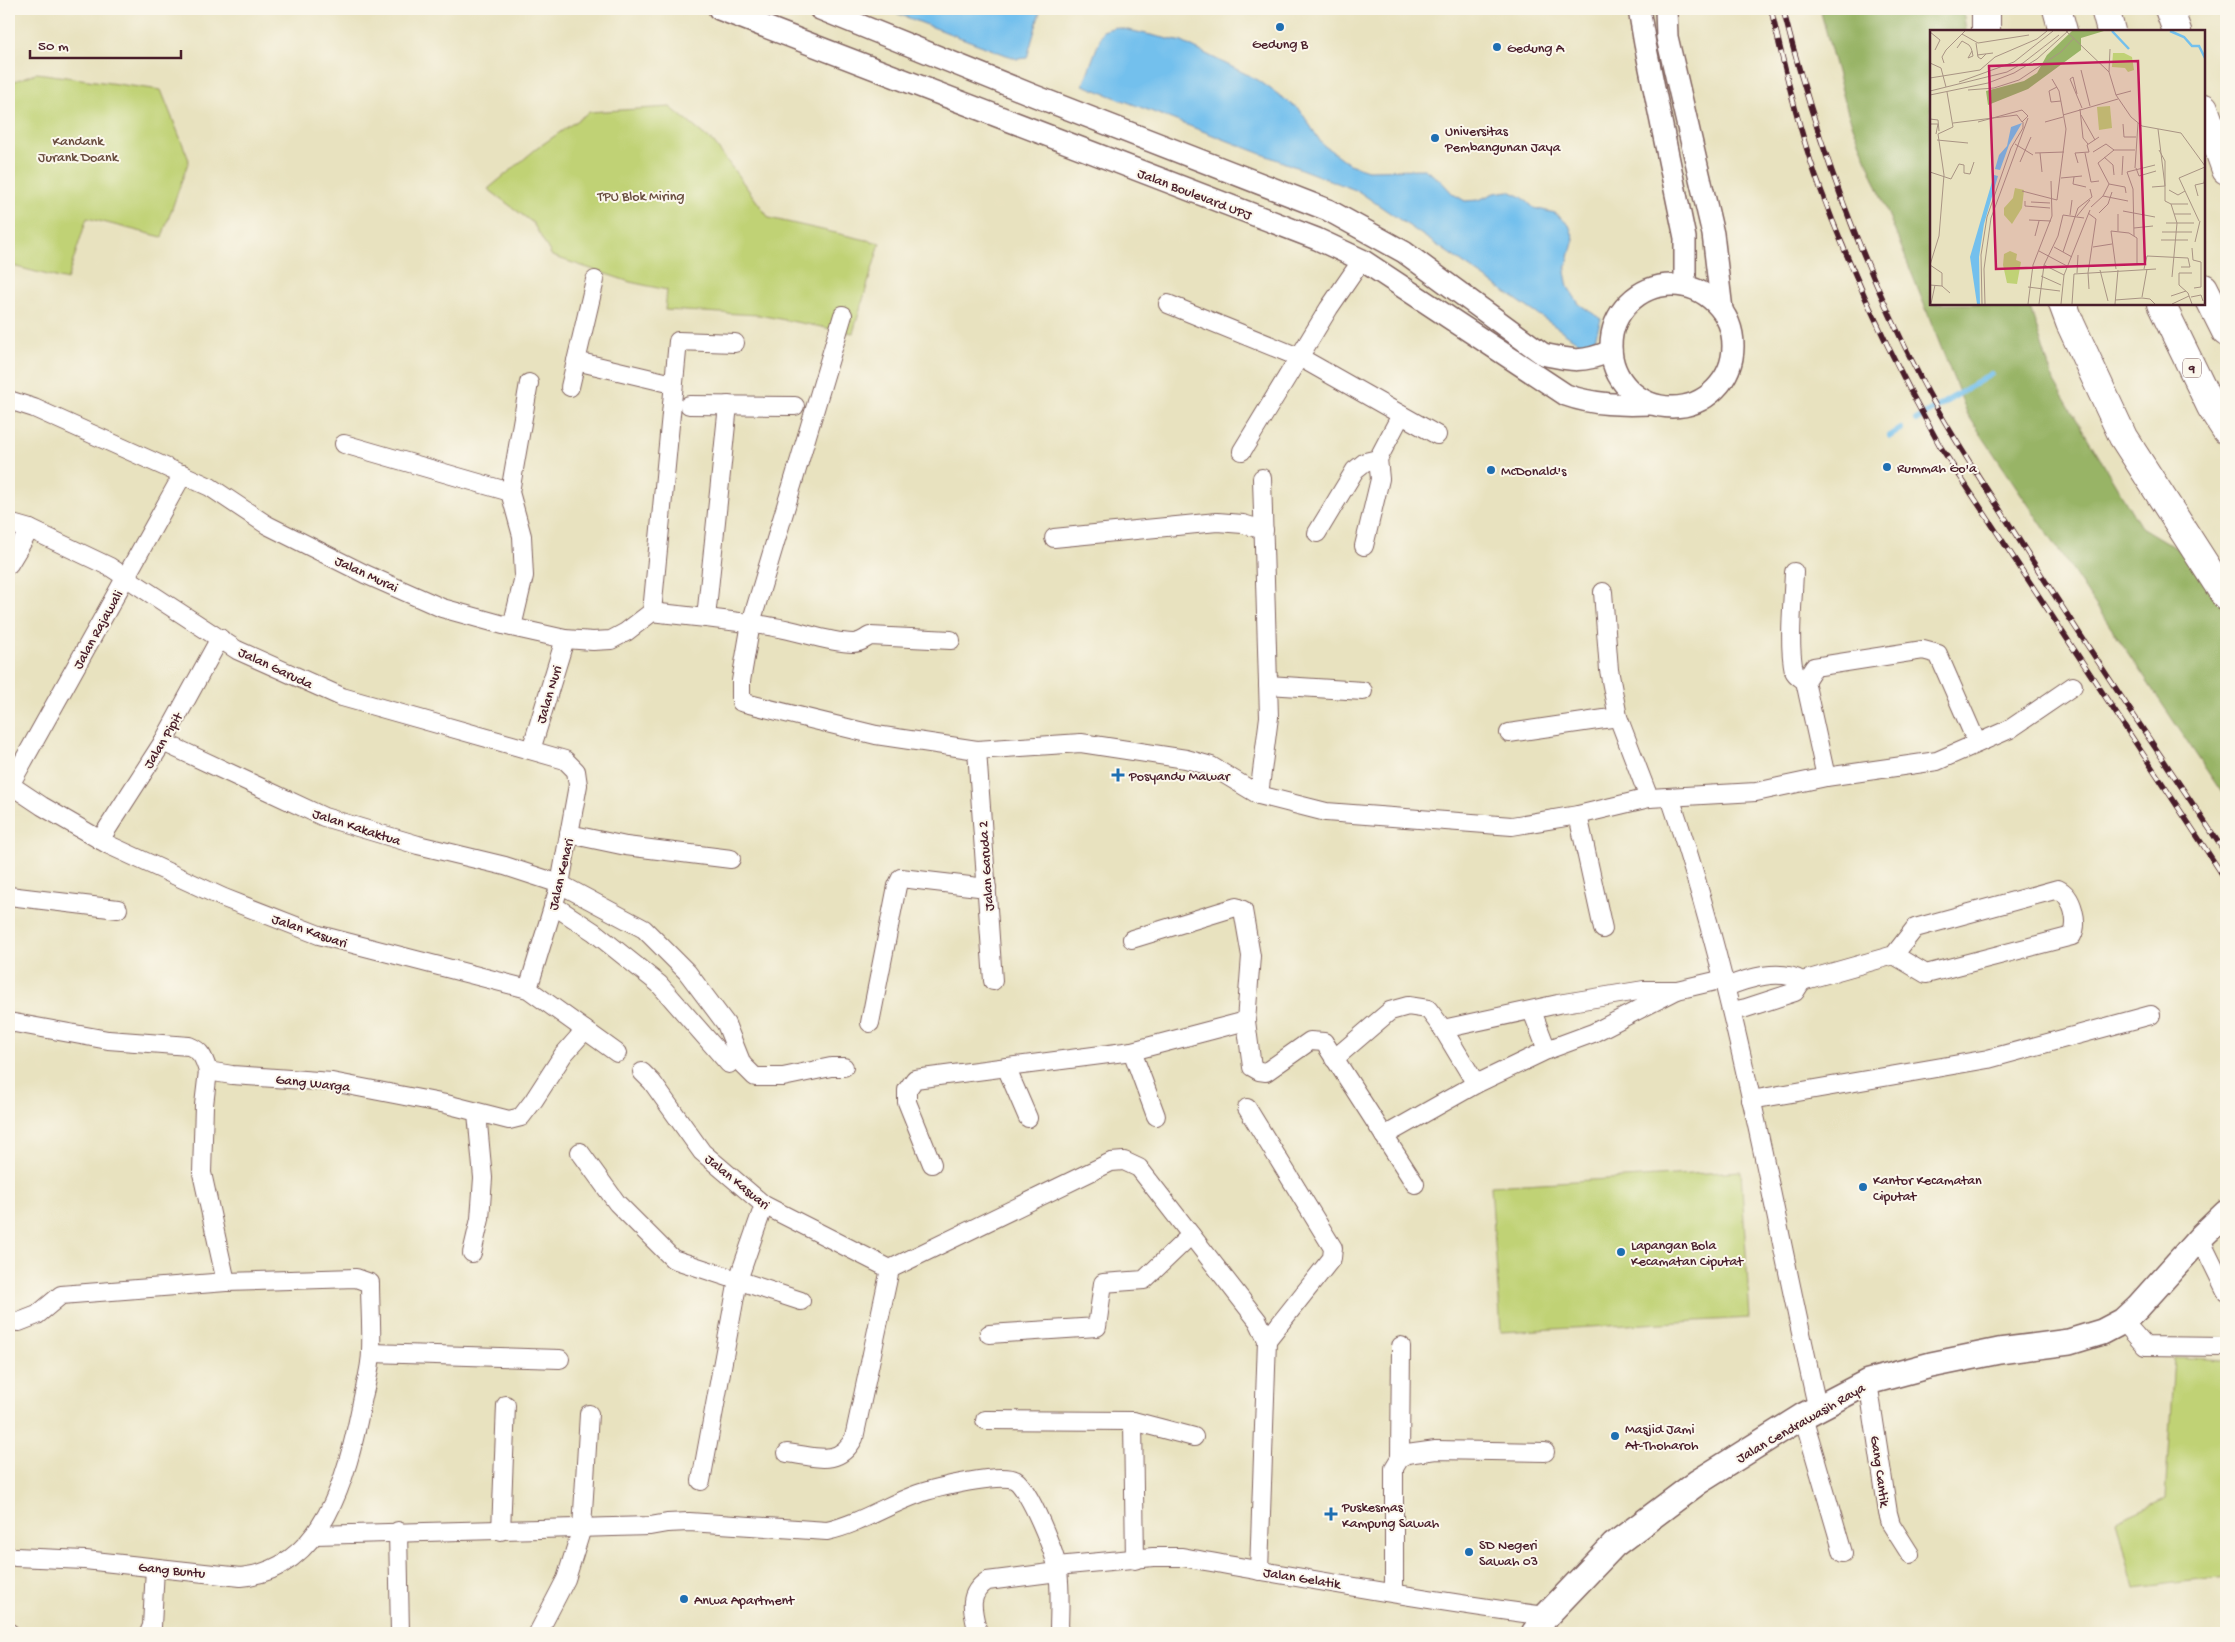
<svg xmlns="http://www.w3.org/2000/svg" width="2235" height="1642" font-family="'Gochi Hand',sans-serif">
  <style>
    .green { fill: #c0d275; stroke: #857850 }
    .forest { fill: #98b466; stroke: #716a48 }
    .water { fill: #73c0ed; stroke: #5e708c }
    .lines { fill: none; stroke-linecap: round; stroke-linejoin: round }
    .stream { stroke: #73c0ed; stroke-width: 6 }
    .minor-casing { stroke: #81635f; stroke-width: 20 }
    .tertiary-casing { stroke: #81635f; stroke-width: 24 }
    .secondary-casing { stroke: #81635f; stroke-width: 28 }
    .motorway-casing { stroke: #81635f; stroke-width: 30 }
    .minor { stroke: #fff; stroke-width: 18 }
    .tertiary { stroke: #fff; stroke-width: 21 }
    .secondary { stroke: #fff; stroke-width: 25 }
    .motorway { stroke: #fff; stroke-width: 28 }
    .rail-casing { stroke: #4a1f2b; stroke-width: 5.5 }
    .rail { stroke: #fbf7ec; stroke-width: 4; stroke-dasharray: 11; stroke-linecap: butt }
    .poi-dot { fill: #1f6fb2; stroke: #fbf7ec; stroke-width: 2 }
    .labels { text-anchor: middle; stroke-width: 4; stroke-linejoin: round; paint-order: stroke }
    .shield { fill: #fbf7ec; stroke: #7f6065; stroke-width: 1 }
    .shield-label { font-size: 12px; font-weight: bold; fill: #4a1f2b }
    .poi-label { font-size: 14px; fill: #4a1f2b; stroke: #fbf7ec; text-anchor: start }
    .park-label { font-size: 14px; fill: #684c3e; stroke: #fbf7ec }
    .street-label { font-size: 14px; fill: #4a1f2b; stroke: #fbf7ec }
    .inset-river { fill: none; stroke: #73c0ed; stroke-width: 2.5 }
    .inset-road { fill: none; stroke: #a99484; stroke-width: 1 }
    .view { fill: #c2185b; fill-opacity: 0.15; stroke: #c2185b; stroke-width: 2.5 }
    .inset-edge { fill: none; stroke: #4a1f2b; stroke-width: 2.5 }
  </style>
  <rect width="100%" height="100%" fill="#fbf7ec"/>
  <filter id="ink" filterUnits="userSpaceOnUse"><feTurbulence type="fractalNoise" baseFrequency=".02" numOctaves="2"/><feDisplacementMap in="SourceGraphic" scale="10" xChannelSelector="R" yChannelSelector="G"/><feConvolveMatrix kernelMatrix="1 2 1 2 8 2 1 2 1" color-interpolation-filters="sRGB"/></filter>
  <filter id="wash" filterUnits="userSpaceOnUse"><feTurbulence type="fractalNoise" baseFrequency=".0096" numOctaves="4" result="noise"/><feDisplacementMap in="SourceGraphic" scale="20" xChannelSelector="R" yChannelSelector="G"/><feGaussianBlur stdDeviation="1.12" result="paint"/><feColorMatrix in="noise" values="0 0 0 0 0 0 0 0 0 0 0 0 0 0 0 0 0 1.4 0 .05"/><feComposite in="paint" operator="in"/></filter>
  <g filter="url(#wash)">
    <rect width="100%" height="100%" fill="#e8e2bf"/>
    <!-- green -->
    <g class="green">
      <path d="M37,73L161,90L189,160L162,237L87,218L67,280L9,265V83Z"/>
      <path d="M670,107L714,143L769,218L880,243L853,333L759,315L665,310L667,290L630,282L552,256L533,223L488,189L536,149L589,112Z"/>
      <path d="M1741,1171L1750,1318L1501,1332L1491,1186Z"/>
      <path d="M2174,1357L2226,1360V1577L2134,1588L2117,1521L2165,1499Z"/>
    </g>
    <!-- forest -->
    <path class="forest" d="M1820,9H1963L1966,31H1931V304H2029L2053,380L2141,527L2226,578V799L1968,415L1848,113Z"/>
    <!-- water -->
    <g class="water">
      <path d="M885,9H1035L1040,12L1027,58L1017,59Z"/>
      <path d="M1115,27L1182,42L1258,80L1300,110L1322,144L1349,164L1368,170L1424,169L1439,179L1453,194L1465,201L1479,200L1494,193L1509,191L1522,197L1534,208L1555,213L1569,225L1574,239L1565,272L1568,287L1579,304L1601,319L1595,339L1581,344L1358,191L1083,85L1103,31Z"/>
    </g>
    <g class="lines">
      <!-- stream -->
      <g class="stream">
        <path d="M1916,420L1991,374"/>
        <path d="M1890,436L1901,429"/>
      </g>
    </g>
  </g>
  <g filter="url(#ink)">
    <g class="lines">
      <defs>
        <g id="minor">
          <path d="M1168,304L1301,358L1437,435"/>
          <path d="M843,315L751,623L741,681V702L876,735L977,750L1081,743L1186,759L1211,766L1259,795L1326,812L1512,826L1578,815L1649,798L1756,792L1826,777L1937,761L2010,729L2073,686"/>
          <path d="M576,361L673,384"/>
          <path d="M570,387L595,280"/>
          <path d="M9,400L34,408L210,487L267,525L365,574L442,608L507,626L565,639L593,641L611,640L626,632L652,612C692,617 734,620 774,627C801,631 825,642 853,643C861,643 864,639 870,636L951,640"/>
          <path d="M689,405L795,406"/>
          <path d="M344,444L510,492"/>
          <path d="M1242,451L1329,308L1362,260"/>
          <path d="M9,523L30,529L110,567L237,650L342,697L565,760L576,771L578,785L560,884L528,989"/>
          <path d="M1317,533L1355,470L1365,462L1378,459"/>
          <path d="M1054,538L1217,522L1243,524L1264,530"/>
          <path d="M1364,546L1380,479L1378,459L1401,415"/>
          <path d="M9,564L30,529"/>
          <path d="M1794,572C1793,600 1788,644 1794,671C1796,676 1801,678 1805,681"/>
          <path d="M1603,592L1609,670L1618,717L1649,798"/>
          <path d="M652,612L678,341L735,343"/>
          <path d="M706,618L728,405"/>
          <path d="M512,627L524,576L522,536L510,492L529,383"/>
          <path d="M1268,685L1363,691"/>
          <path d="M1509,733L1618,717"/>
          <path d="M163,742L324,817L418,845L505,866L560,884L644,929L687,972L726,1024L742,1064L755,1077H783L831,1067H844"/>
          <path d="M531,750L565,639"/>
          <path d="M977,750L993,981"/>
          <path d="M1826,777L1805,681L1814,667L1923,650L1938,654L1977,743"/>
          <path d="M9,784L42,806L109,845L224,898L319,935L528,989L617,1053"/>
          <path d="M10,785L183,474"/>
          <path d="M1259,795L1269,717L1262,478"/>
          <path d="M1670,797C1738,996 1771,1205 1818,1410"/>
          <path d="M1578,815L1603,929"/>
          <path d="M569,834L626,846L731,859"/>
          <path d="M100,840L163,742L220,638"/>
          <path d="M9,896L118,909"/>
          <path d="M553,905L594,932L659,984L729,1064"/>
          <path d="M1132,939L1236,907L1243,910L1251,956L1246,1021L1252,1067L1259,1071L1266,1072L1310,1041L1324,1042L1415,1184"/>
          <path d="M1726,987C1749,978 1780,968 1802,981L1894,955L1915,928L2058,889C2073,896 2079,923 2072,936L1926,974L1894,955"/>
          <path d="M1532,1011L1547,1050"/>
          <path d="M1732,1011L1746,1008L1795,992L1802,981"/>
          <path d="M9,1022L108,1040L189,1046C202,1051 204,1059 208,1071L232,1075L332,1082L446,1104L509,1120L521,1117L534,1100L563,1055L585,1030"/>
          <path d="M870,1023L897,886L901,878L987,888"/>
          <path d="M1443,1029L1558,1004L1644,990H1677L1724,979"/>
          <path d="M1132,1051L1156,1116"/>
          <path d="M1334,1059L1390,1011L1408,1006L1428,1009L1443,1029L1476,1084"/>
          <path d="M1006,1067L1028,1118"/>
          <path d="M208,1071L204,1105L202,1173L226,1282"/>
          <path d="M642,1072L652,1082L702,1152L764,1205L890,1269"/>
          <path d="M1751,1100L1988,1059L2151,1015"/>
          <path d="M1247,1108L1333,1248L1332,1258L1267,1340"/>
          <path d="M1384,1136L1476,1084L1547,1050L1593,1033L1677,990"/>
          <path d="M580,1152L617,1203L673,1259L801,1301"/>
          <path d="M932,1164L907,1102V1090L915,1079L1132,1051L1246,1021"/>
          <path d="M2200,1238L2226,1291"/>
          <path d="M472,1253L480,1219L483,1178L477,1113"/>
          <path d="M890,1269L1111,1162L1124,1161L1139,1168L1258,1321L1267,1340L1259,1571"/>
          <path d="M9,1321L19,1322L37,1315L61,1295L226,1282L356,1278L370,1283C370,1306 372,1329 371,1351C371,1370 364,1389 361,1407C347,1476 324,1569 241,1577L85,1560L15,1557"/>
          <path d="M2123,1321L2145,1346L2226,1347"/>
          <path d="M989,1334L1097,1327L1103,1283L1144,1280L1191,1235"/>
          <path d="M371,1353L560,1359"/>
          <path d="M1868,1382L1888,1513L1891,1524L1910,1554"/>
          <path d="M1803,1416L1843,1553"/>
          <path d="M985,1420L1133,1421L1194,1437"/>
          <path d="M1133,1421L1135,1560"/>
          <path d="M787,1453C815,1456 838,1468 854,1438L890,1269"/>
          <path d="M1400,1458L1401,1346"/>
          <path d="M701,1481L738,1280L764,1205"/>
          <path d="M398,1531L400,1633"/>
          <path d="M501,1531L506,1405"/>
          <path d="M315,1535L650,1526L667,1523L689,1522L827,1531C859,1524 887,1505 918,1494C934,1488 1002,1472 1015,1480C1029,1488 1056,1555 1058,1572C1061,1592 1059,1613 1059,1633"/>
          <path d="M1057,1566L1153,1557H1182C1303,1578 1424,1600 1546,1616"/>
          <path d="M1394,1592V1468L1400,1458L1407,1454L1436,1450L1545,1452"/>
          <path d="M9,1633H10"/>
          <path d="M149,1633L152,1626L155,1568"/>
          <path d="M538,1633L566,1579L582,1528L589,1414"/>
          <path d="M978,1633C973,1612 966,1595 987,1581L1058,1572"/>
        </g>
        <g id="tertiary">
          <path d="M719,9L1317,239L1362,260L1566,395C1594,405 1621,405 1651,404"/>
          <path d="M820,9L1035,96L1328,210L1404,252L1543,354C1573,361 1582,363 1611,351"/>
          <path d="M1639,9L1645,44L1685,238V286"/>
          <path d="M1666,9L1667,37L1713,234L1722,310"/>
          <circle cx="1672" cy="346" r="61"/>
        </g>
        <path id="secondary" d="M1534,1633L1546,1616L1614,1545L1698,1482L1803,1416L1868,1382L1931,1365L1999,1351L2069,1342L2102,1332L2123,1321L2138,1307L2200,1238L2226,1213"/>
        <g id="motorway">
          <path d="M1986,9V31"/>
          <path d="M2057,9L2063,31"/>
          <path d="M2105,9L2111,31"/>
          <path d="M2169,9L2177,31"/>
          <path d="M2204,108L2226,170"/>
          <path d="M2204,288L2226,332"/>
          <path d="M2063,304L2070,323L2123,437L2226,597"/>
          <path d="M2161,304L2211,407L2226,430"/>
        </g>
      </defs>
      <!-- minor casing -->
      <use href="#minor" class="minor-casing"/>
      <!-- tertiary casing -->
      <use href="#tertiary" class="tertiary-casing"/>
      <!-- secondary casing -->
      <use href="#secondary" class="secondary-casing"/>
      <!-- motorway casing -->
      <use href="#motorway" class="motorway-casing"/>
      <!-- minor -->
      <use href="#minor" class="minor"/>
      <!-- tertiary -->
      <use href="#tertiary" class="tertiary"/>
      <!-- secondary -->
      <use href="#secondary" class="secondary"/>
      <!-- motorway -->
      <use href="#motorway" class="motorway"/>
      <defs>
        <g id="rail">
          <path d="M1771,9C1784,65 1797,123 1816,177C1850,270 1892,360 1940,446L2226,880"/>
          <path d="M1783,9C1815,136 1861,262 1921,379C1949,433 1984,484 2016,535C2084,643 2156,748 2226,854"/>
        </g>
      </defs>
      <!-- rail casing -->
      <use href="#rail" class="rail-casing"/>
      <!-- rail -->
      <use href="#rail" class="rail"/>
    </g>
  </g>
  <!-- markers -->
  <g class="poi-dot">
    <circle cx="1280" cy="27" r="5"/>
    <circle cx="1497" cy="47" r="5"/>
    <circle cx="1435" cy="138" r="5"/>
    <circle cx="1887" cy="467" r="5"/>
    <circle cx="1491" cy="470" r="5"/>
    <path d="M1115.5 767.5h5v5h5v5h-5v5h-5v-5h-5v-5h5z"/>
    <circle cx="1863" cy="1187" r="5"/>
    <circle cx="1621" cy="1252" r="5"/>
    <circle cx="1615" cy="1436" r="5"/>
    <path d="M1328.5 1506.5h5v5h5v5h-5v5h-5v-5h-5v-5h5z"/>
    <circle cx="1469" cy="1552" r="5"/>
    <circle cx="684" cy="1599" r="5"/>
  </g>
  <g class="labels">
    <!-- shield labels -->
    <rect class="shield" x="2183" y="358.5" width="18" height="19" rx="4"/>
    <g class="shield-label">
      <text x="2192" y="372">9</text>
    </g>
    <!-- poi labels -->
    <g class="poi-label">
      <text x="1280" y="48" text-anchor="middle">Gedung B</text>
      <text x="1507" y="52">Gedung A</text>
      <text x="1445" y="135">Universitas<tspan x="1445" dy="16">Pembangunan Jaya</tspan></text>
      <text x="1897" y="472">Rummah Go'a</text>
      <text x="1501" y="475">McDonald's</text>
      <text x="1129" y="780">Posyandu Mawar</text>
      <text x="1873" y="1184">Kantor Kecamatan<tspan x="1873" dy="16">Ciputat</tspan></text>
      <text x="1631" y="1249">Lapangan Bola<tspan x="1631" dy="16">Kecamatan Ciputat</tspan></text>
      <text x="1625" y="1433">Masjid Jami<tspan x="1625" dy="16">At-Thoharoh</tspan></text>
      <text x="1342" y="1511">Puskesmas<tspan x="1342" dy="16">Kampung Sawah</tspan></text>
      <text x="1479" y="1549">SD Negeri<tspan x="1479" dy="16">Sawah 03</tspan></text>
      <text x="694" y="1604">Anwa Apartment</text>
    </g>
    <!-- park labels -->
    <g class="park-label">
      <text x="78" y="145">Kandank<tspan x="78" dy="16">Jurank Doank</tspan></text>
      <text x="641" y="200">TPU Blok Miring</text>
    </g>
    <!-- street labels -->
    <g class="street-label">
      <text transform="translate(1195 193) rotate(21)" y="5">Jalan Boulevard UPJ</text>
      <text transform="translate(367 573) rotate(25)" y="5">Jalan Murai</text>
      <text transform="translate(97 629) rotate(-61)" y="5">Jalan Rajawali</text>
      <text transform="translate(276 667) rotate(25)" y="5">Jalan Garuda</text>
      <text transform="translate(548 694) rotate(-73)" y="5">Jalan Nuri</text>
      <text transform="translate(162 740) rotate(-59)" y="5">Jalan Pipit</text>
      <text transform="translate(357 826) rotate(18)" y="5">Jalan Kakaktua</text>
      <text transform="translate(985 866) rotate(-94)" y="5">Jalan Garuda 2</text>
      <text transform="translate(560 874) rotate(-77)" y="5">Jalan Kenari</text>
      <text transform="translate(310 930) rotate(19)" y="5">Jalan Kasuari</text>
      <text transform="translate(313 1082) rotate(6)" y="5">Gang Warga</text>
      <text transform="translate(738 1181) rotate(39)" y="5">Jalan Kasuari</text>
      <text transform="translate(1800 1422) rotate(-30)" y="5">Jalan Cendrawasih Raya</text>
      <text transform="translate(1881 1471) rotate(82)" y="5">Gang Cantik</text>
      <text transform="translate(172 1569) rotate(6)" y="5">Gang Buntu</text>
      <text transform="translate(1302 1577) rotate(9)" y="5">Jalan Gelatik</text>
    </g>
  </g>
  <!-- overview -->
  <g transform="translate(1930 30)">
    <rect width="275" height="275" fill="#e8e2bf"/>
    <path d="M183,23H194L202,27L204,40L198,42L195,38L182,37ZM180,76L182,98L169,100L167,77ZM85,158L94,160L92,178L82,194L74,185V178L83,168ZM80,221L87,224L86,230L91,232L87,254L77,253L73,235L74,224Z" fill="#c0d275"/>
    <path d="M142,1H174L151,8V20L98,59L58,75L56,61L94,51L107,43L117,25Z" fill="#98b466"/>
    <path d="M92,93L79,115L70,140L65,139L69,125L77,116L81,97ZM64,145L68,146L54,194L49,227L50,274H47L40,227Z" fill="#73c0ed"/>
    <path class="inset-river" d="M182,1L199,19M240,1L254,7L262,16H269L275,28"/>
    <path class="inset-road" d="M136,1L179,42L186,65L201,87L212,96L251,103L275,136M0,2L10,10L5,20M32,4L48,13L99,5M46,13L48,27L51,29L56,24M27,18L32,11L39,15L41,18L42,21L43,26L38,28L42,21M47,25L63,23M0,33L11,38L16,57M14,33L12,27L16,20L35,1M151,40L160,76M179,42L180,19M0,48L50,40L65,27L107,9L117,1M29,52L84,32L123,1M127,57L119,61L121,72L131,71M38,60L64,58L89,50L131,22L144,8M0,61L77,42L93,33L129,5M147,64L143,47L140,49L152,78M0,65L58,53L84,43L107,29L138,1M186,65L201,61M150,79L153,108L158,114M133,85L188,69M151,85L165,110M0,89L8,90L9,101M48,92L92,80L98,86L92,92L87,85M115,92L133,87M23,93L87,85M0,94H8L6,104M193,94L194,107H206M228,99L235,156M7,110L38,113M85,114L103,125M229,120L235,131V156M163,122L176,114L184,120H205M105,123L134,122M110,123L112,142M155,123L161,152L169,151M174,127L183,135L184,145M90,132L101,107M148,133L145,123L159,122L157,115L169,107M205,138L208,93M206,138L209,146L226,141M0,142L21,149L29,134L34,135V143L40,144L44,132M192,145L193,126M144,147L143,154L156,157M131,148L152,146M179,154L168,133L184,120M179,154L195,157L196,163M222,157L235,156V171L241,174L247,193L242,247M239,160L248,165L255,161M92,161L127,170L136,99L129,61L122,49M173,166L198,171M268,166L265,155L274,153L275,145M95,171V176L120,178M101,172L120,173M241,174H258M161,177L173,166L179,154M193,181L225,187M158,183L166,189L158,243M169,183L178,174L182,162M188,184V201M244,184H261M140,185L142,170M147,186L160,170M99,190L121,191M269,191L249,148L275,137M236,193H264M204,198L223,196M232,202H262M105,206L109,191M204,206L203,159L197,142L225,135M231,210H258M265,212L270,191M124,217L142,227M163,217L182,214M262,218L263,230L271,232V257L264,258M109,221L137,236M133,222L148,178L162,167L160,159M0,235L9,206L14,145L8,104L23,97L17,62M0,235L12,243V256M114,235L134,245M186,239L181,201L199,203L207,208V233M214,239L217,226L258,228L260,237H251M170,240L178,271M147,243L148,225M158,243L159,259M111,246L131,255M0,255L12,256L20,263M98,257L130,261M241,266L256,261M212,267L217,239M261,267L271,265L273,271M185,270L212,268L220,269L225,274M1,274L5,255M52,274L51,225L57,187L81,118L93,98V92M55,274L54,239L61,188L98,88M98,274L103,235L122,186L121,151M109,274L114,235L128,206L133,185L154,188M131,274L134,245L160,180M142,274L144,244L226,239M185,274L188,240M242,274L259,266M262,274L258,263L249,255V243H262"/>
    <path class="view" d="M208,31L215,234L66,239L59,36Z"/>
    <rect width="275" height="275" class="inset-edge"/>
  </g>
  <!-- margin -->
  <rect width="2235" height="1642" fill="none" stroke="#fbf7ec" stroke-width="30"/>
  <!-- scale -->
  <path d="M30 50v8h151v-8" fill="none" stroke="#4a1f2b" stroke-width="2.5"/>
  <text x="38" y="50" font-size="15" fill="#4a1f2b" stroke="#fbf7ec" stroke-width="4" paint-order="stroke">50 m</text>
</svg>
